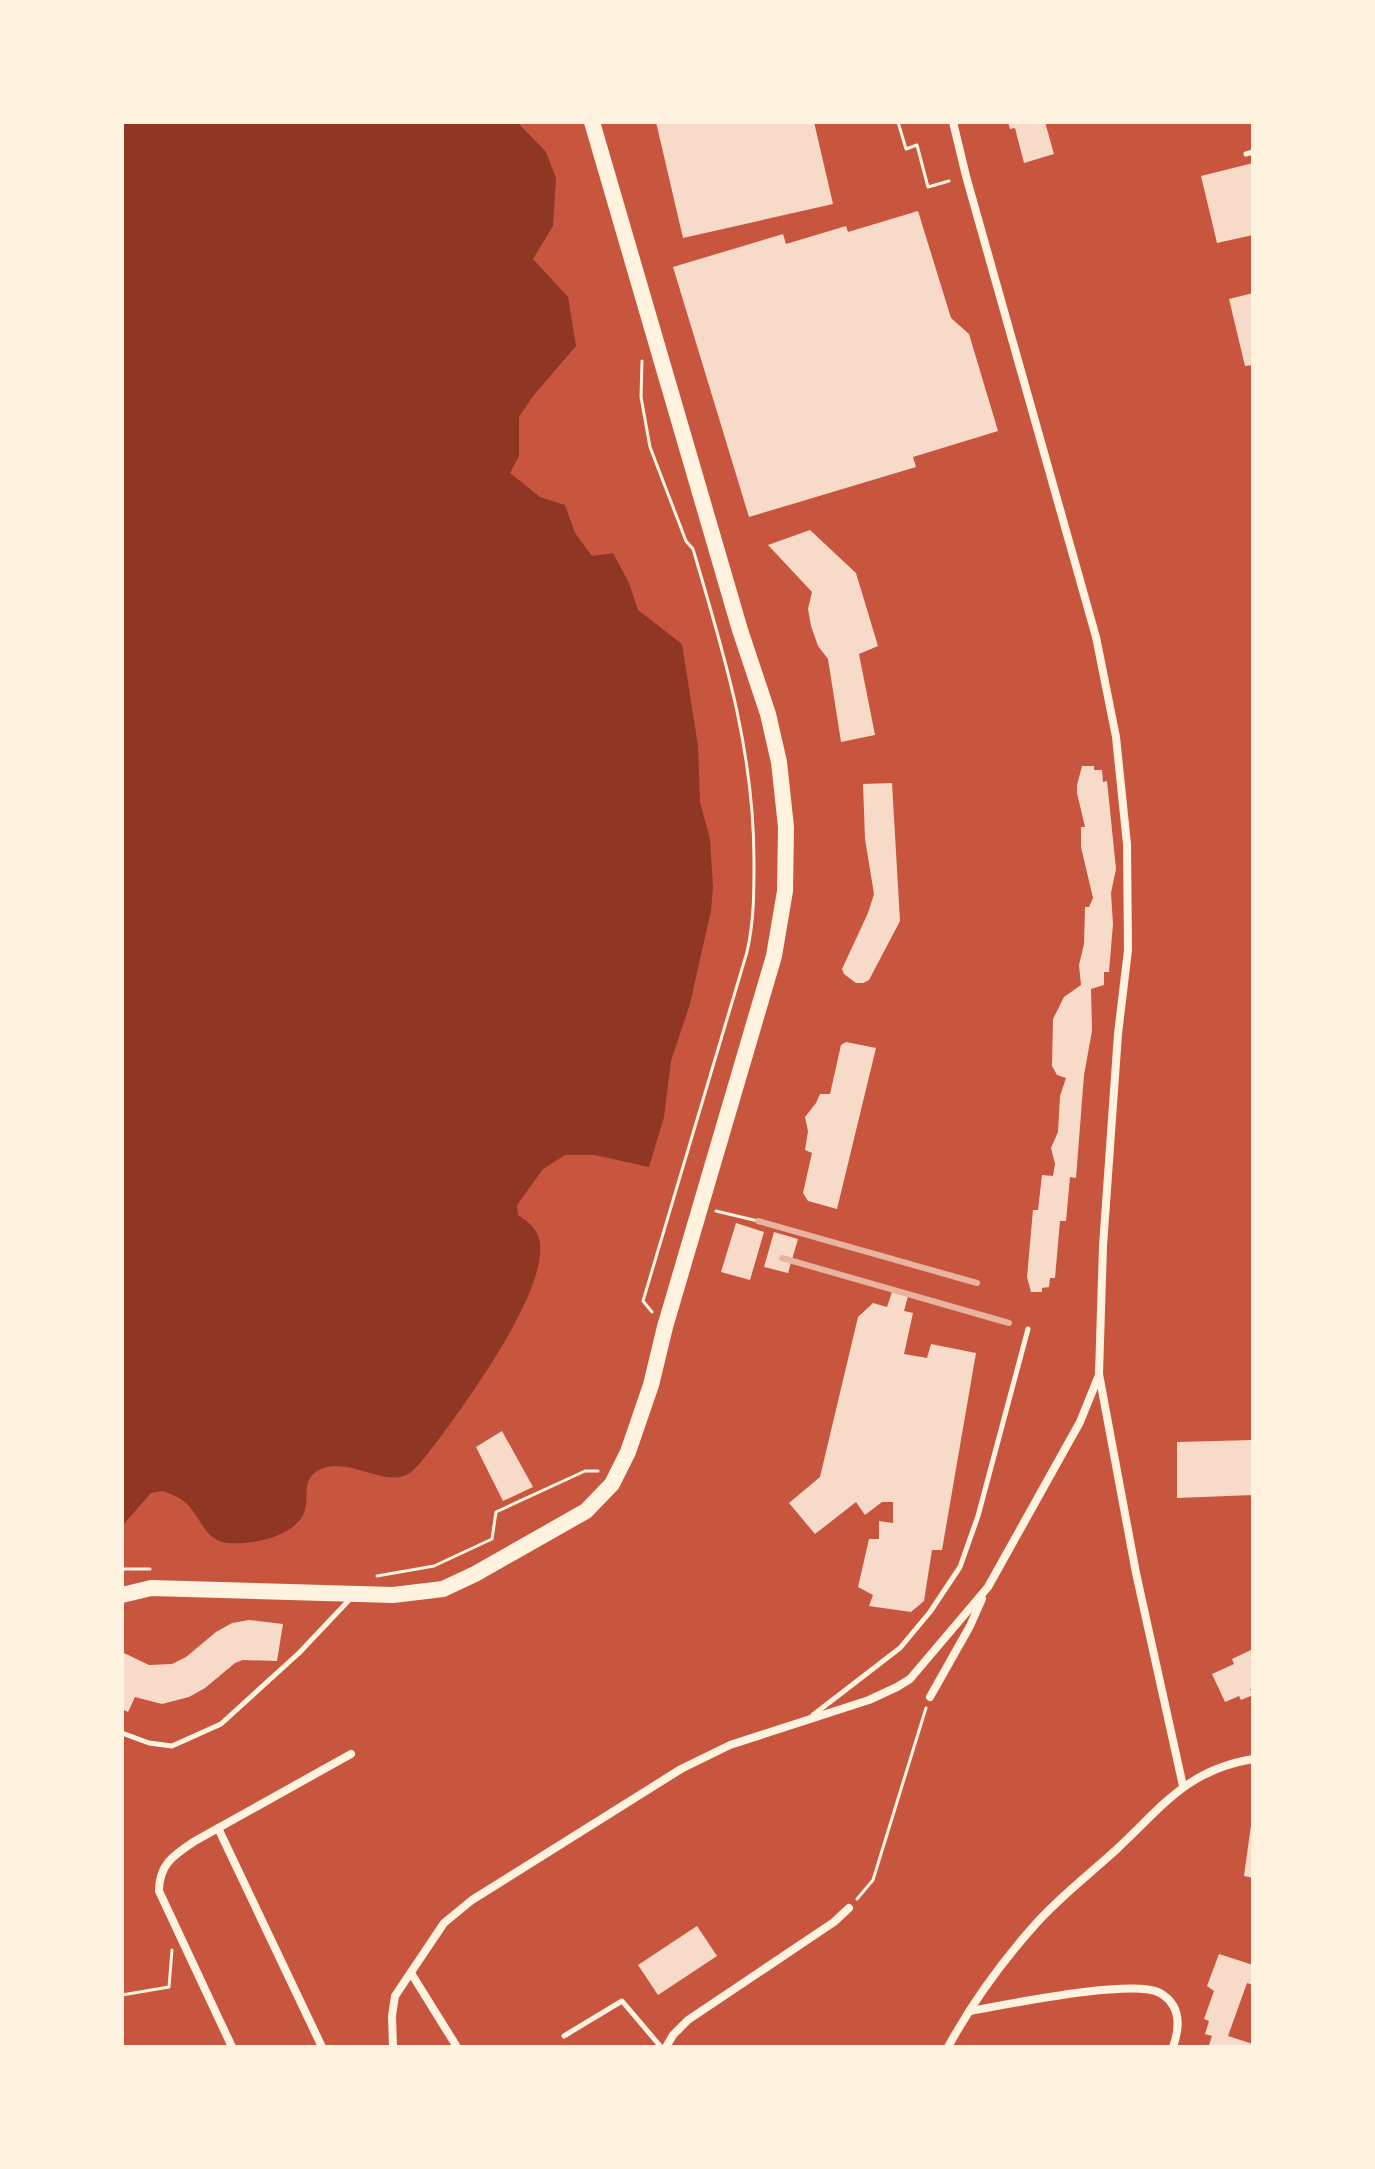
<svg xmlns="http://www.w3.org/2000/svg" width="1375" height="2169" font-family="'Noto Sans',sans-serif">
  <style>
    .water { fill: #8f3625 }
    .building { fill: #f7dbc8 }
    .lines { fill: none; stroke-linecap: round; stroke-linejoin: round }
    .path { stroke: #fff3e0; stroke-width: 3 }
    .service { stroke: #fff3e0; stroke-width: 5 }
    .minor { stroke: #fff3e0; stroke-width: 8 }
    .secondary { stroke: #fff3e0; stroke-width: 16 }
    .rail { stroke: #e9b49f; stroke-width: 6 }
  </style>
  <rect width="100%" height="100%" fill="#c8553d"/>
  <!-- water -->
  <path class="water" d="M122,122H517L546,152L556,178L553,226L533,259L568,297L576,346L533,396L519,417V456L510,473L540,497L565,505L575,533L592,556L613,553L629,583L638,610L682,644L698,746L700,802L710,839L713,887L711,911L700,959L690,1004L671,1061L664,1117L649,1167L595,1155H565L543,1169L517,1205L518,1215C529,1222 538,1229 540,1243C546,1292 471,1395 442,1435C432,1447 423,1462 411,1472C387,1491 347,1453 317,1471C300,1482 311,1500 303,1515C291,1538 250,1545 227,1543C205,1540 201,1519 189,1506C183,1499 172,1494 163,1491L151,1493L122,1526Z"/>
  <!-- building -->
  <g class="building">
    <path d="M656,122H814L833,204L683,238Z"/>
    <path d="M1008,122H1045L1054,154L1024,163L1015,128L1010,129Z"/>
    <path d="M1253,163V235L1217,243L1201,176Z"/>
    <path d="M918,211L951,318L969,334L998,431L913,457L916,467L749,517L673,267L783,234L786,244L846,226L848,232Z"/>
    <path d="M1253,293V365L1245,366L1229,299Z"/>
    <path d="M810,530L856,573L878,646L859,654L875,735L841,742L828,659L818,646L811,626L808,609L812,592L768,545Z"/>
    <path d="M1082,766H1094V770H1102L1103,782L1107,781L1116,869L1111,893L1113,924L1109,972H1104V985L1091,989L1092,1031L1084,1075L1076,1178L1070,1177L1066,1221H1060L1055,1278H1050L1049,1287L1042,1288V1292H1031L1027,1277L1033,1210H1038L1042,1175L1053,1176L1055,1164L1051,1148L1058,1132L1060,1096L1066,1078L1057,1075L1052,1066L1053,1019L1064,997L1081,985L1079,965L1084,944L1085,907H1089L1093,898L1081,847V827H1085L1077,793V785Z"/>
    <path d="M892,783L900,921L869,980L863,983H856L844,974L842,969L868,913L874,894L865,839L863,784Z"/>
    <path d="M846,1042L876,1048L837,1209L808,1201L803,1193L812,1153L805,1150L808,1131L805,1117L816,1103L820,1094H830L841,1045Z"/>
    <path d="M736,1223L764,1232L750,1280L721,1272Z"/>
    <path d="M774,1232L798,1239L788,1273L764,1267Z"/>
    <path d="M892,1292L908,1296L904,1311L913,1313L904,1354L927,1358L931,1344L976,1353L942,1550H932L924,1601L911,1612L869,1606L873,1595L858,1587L869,1539H879V1521L893,1523V1502H882L865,1515L856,1502L815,1534L789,1503L820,1477L858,1317L873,1303L887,1307Z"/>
    <path d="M502,1431L533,1487L503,1501L476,1447Z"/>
    <path d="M1253,1440V1495L1177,1498V1442Z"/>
    <path d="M249,1620L283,1624L277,1661L243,1660L235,1663L205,1688L189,1697L162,1704L135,1697L128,1712L122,1709V1658L124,1653L149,1665L172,1664L186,1657L216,1632L232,1623Z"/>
    <path d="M1253,1649V1688L1250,1689L1253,1695L1241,1700L1239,1696L1225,1702L1212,1674L1234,1664L1232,1659Z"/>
    <path d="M1251,1825H1253V1878L1244,1876Z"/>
    <path d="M697,1926L717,1956L658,1995L638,1965Z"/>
    <path d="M1219,1954L1253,1965V1985L1247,1983L1228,2036L1253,2044V2047H1215L1209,2045L1212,2036L1205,2034L1209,2021L1204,2019L1214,1991L1207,1986Z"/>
  </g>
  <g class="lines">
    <!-- path -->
    <g class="path">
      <path d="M898,122L906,149L917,145L928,187L949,181"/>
      <path d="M642,361L641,397L650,447L686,541L693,549C724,654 754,750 754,861C754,893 754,921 747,952L643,1301L652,1312"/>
      <path d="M716,1211L758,1221"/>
      <path d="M122,1569H150"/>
      <path d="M377,1576L434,1566L492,1539L496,1512L585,1471H598"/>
      <path d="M857,1899L873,1880L926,1708"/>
      <path d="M122,1995L169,1987L172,1950"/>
    </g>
    <!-- service -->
    <g class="service">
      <path d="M1246,154L1253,152"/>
      <path d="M813,1715L900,1648L930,1612L960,1567L978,1516L1028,1329"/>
      <path d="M122,1733L149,1743L172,1746L221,1724L299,1653L351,1598"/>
      <path d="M564,2036L622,2001L661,2047"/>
    </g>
    <!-- minor -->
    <g class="minor">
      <path d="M953,122L966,176L1096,637L1116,737L1127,844L1128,950L1118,1034L1103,1246L1099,1374L1136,1573L1183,1786"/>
      <path d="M930,1697L970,1626L982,1599"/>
      <path d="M218,1828L322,2047"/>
      <path d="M411,1973L457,2047"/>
      <path d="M970,2011C1004,2005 1134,1978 1160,1993C1181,2005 1180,2027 1173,2047"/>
      <path d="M232,2047L159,1891C159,1864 174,1855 195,1841L351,1754"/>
      <path d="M393,2047L392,2016L395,1996L444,1923L472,1900L681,1769L730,1745L869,1700L897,1687L910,1679L988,1587L1080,1422L1099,1375"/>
      <path d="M666,2047L673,2035L688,2020L834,1922L849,1908"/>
      <path d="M948,2047C971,2005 1001,1963 1033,1927C1058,1898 1090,1874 1118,1848C1163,1806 1187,1770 1253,1759"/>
    </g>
    <!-- secondary -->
    <path class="secondary" d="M122,1595L151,1588L393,1595L443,1589L475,1574L586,1511L612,1484L628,1452L651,1385L665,1327L774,956L785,891L786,827L779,762L768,714L740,630L592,122"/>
    <!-- rail -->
    <g class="rail">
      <path d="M758,1221L977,1283"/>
      <path d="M782,1258L1009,1323"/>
    </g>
  </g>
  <!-- border -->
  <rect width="1375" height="2169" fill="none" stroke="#fff3e0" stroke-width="248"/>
</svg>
